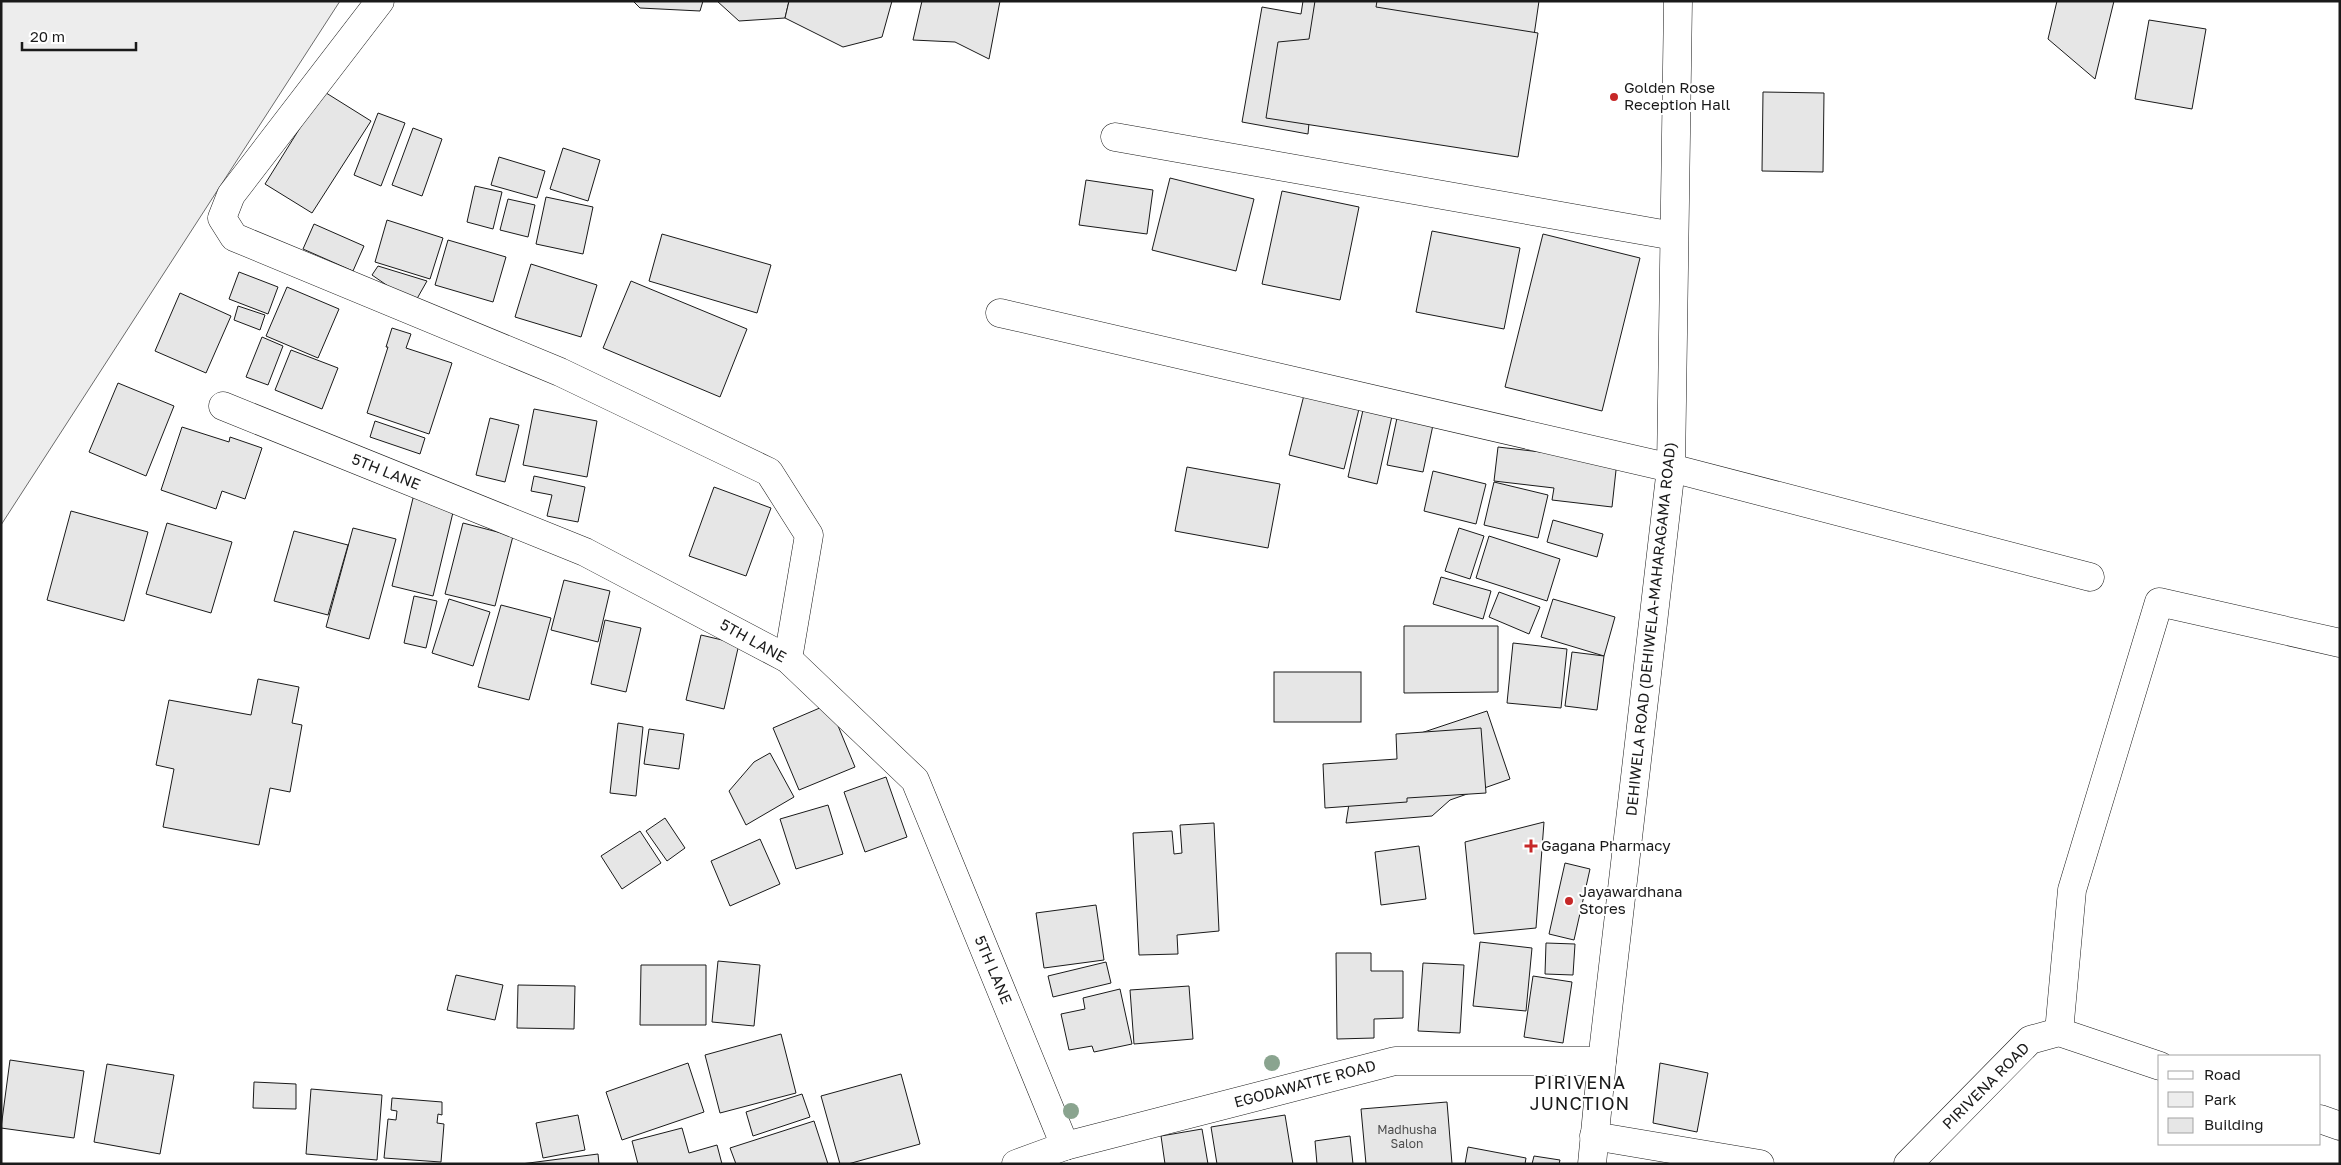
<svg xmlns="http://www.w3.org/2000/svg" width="2341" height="1165" font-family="'Golos Text',sans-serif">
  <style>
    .green { fill: #ededed; stroke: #6a6a6a }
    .building { fill: #e6e6e6; stroke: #1a1a1a }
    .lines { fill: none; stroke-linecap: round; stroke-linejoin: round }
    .minor-casing { stroke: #1a1a1a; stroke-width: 29 }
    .major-casing { stroke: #1a1a1a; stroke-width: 29 }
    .minor { stroke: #fff; stroke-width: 28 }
    .major { stroke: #fff; stroke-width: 28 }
    .tree { fill: #8aa48f }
    .poi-dot { fill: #c62828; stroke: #fff; stroke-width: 2 }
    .labels { text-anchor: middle; stroke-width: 4; stroke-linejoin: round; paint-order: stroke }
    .number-label { font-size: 12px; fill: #4d4d4d }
    .poi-label { font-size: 15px; fill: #1a1a1a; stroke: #fff; text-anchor: start }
    .street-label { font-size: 15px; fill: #1a1a1a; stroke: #fff }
    .quarter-label { font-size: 18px; letter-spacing: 1px; fill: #1a1a1a; stroke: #fff }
  </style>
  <rect width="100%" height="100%" fill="#fff"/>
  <!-- green -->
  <path class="green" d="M1,1H340L1,525Z"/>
  <!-- building -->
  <g class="building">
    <path d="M633,1H703L700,11L640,8Z"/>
    <path d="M717,1H789L785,18L739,21Z"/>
    <path d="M789,1H892L882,37L843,47L785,18Z"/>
    <path d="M922,1H1000L989,59L955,42L913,40Z"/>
    <path d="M1303,1H1539L1517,153L1309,123L1308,134L1242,122L1262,7L1301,14Z"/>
    <path d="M1315,1H1377L1376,7L1538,33L1518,157L1266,118L1278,42L1309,39Z"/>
    <path d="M2057,1H2114L2095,79L2048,39Z"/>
    <path d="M2149,20L2206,29L2192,109L2135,99Z"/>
    <path d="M323,91L371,121L312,213L265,184Z"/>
    <path d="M1763,92L1824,93L1823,172L1762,171Z"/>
    <path d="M378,113L405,123L381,186L354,175Z"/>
    <path d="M413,128L442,139L422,196L392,185Z"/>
    <path d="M563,148L600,160L588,201L550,189Z"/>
    <path d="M499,157L545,171L537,198L491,185Z"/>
    <path d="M1170,178L1254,199L1236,271L1152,250Z"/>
    <path d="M1086,180L1153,190L1147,234L1079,225Z"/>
    <path d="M475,186L502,192L493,229L467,222Z"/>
    <path d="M1282,191L1359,207L1340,300L1262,284Z"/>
    <path d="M546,197L593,207L583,254L536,244Z"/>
    <path d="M508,199L535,205L528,237L500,230Z"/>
    <path d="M387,220L443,238L430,279L375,262Z"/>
    <path d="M314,224L364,246L353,271L303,249Z"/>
    <path d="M1432,231L1520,248L1504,329L1416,312Z"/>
    <path d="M662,234L771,265L757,313L649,281Z"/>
    <path d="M1543,234L1640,258L1602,411L1505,387Z"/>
    <path d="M448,240L506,257L493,302L435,285Z"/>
    <path d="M531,264L597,285L581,337L515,317Z"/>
    <path d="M378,266L427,281L414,304L372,275Z"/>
    <path d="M239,272L278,287L268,314L229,299Z"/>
    <path d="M631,281L747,329L720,397L603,348Z"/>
    <path d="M287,287L339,309L318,358L266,336Z"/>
    <path d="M180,293L231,316L206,373L155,351Z"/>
    <path d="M238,306L265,315L260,330L234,320Z"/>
    <path d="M392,328L411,334L406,348L452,363L429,434L367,413L388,347H386Z"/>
    <path d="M262,337L283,346L268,385L246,377Z"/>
    <path d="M291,350L338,368L322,409L275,390Z"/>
    <path d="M118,383L174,406L146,476L89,452Z"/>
    <path d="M1304,395L1359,409L1344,469L1289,455Z"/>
    <path d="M534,409L597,421L587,477L523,465Z"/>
    <path d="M1363,410L1392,416L1377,484L1348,477Z"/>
    <path d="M490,418L519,425L505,482L476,475Z"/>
    <path d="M1397,418L1433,425L1423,472L1387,465Z"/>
    <path d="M375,421L425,438L420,454L370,437Z"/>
    <path d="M182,427L229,442L230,437L262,448L245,499L222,491L216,509L161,490Z"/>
    <path d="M1498,447L1617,461L1612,507L1552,500L1554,488L1494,481Z"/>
    <path d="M1187,467L1280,484L1268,548L1175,531Z"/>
    <path d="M1433,471L1486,484L1476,524L1424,511Z"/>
    <path d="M534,476L585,487L578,522L547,516L552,495L531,491Z"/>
    <path d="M1494,482L1548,495L1538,538L1484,525Z"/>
    <path d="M714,487L771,508L746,576L689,556Z"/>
    <path d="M414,494L455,504L433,596L392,586Z"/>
    <path d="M71,511L148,532L124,621L47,600Z"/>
    <path d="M1553,520L1603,534L1597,557L1547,542Z"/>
    <path d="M167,523L232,542L211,613L146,594Z"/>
    <path d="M463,523L513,536L495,606L445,594Z"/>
    <path d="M353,528L396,539L369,639L326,627Z"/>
    <path d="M1459,528L1484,536L1470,579L1445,571Z"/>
    <path d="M294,531L348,545L328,615L274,601Z"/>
    <path d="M1489,536L1560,559L1547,601L1476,578Z"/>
    <path d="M1441,577L1491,591L1483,619L1433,604Z"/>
    <path d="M564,580L610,591L598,642L551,630Z"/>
    <path d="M1499,592L1540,607L1529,634L1489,617Z"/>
    <path d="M414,596L437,601L426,648L404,643Z"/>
    <path d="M449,599L490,612L473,666L432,653Z"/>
    <path d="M1553,599L1615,617L1604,656L1541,637Z"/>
    <path d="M501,605L551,618L529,700L478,687Z"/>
    <path d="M605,620L641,628L626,692L591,684Z"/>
    <path d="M1404,626H1498V692L1404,693Z"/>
    <path d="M701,635L739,644L724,709L686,700Z"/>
    <path d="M1513,643L1567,649L1561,708L1507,703Z"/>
    <path d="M1572,652L1604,656L1597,710L1565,706Z"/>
    <rect x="1274" y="672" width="87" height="50"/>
    <path d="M258,679L299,687L292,723L302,725L290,792L270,788L259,845L163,827L174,769L156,765L169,700L251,715Z"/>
    <path d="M829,704L855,767L799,790L773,728Z"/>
    <path d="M1487,711L1510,779L1450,800L1432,816L1346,823L1354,772L1424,782L1409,737Z"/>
    <path d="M618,723L643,727L636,796L610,793Z"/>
    <path d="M1481,728L1486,793L1407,798V802L1325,808L1323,764L1397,759L1396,734Z"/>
    <path d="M649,729L684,734L679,769L644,764Z"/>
    <path d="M770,753L794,797L746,825L729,791L754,762Z"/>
    <path d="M886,777L907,837L865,852L844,792Z"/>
    <path d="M828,805L843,854L796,869L780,819Z"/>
    <path d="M665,818L685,848L667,861L646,831Z"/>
    <path d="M1544,822L1536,928L1474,934L1465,842Z"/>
    <path d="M1214,823L1219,931L1177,935L1178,954L1139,955L1133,833L1172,831L1174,854L1182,853L1180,825Z"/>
    <path d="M640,831L661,863L622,889L601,856Z"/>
    <path d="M760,839L780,884L730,906L711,861Z"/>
    <path d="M1419,846L1426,899L1381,905L1375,852Z"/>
    <path d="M1565,863L1590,869L1574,940L1549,934Z"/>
    <path d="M1096,905L1104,960L1044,968L1036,913Z"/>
    <path d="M1480,942L1532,948L1526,1011L1473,1006Z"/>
    <path d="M1546,943L1575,944L1573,975L1545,974Z"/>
    <path d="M1336,953H1371V971H1403V1018L1374,1019V1038L1337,1039Z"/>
    <path d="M718,961L760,965L754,1026L712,1022Z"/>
    <path d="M1106,962L1111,983L1053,997L1048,976Z"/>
    <path d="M1423,963L1464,965L1460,1033L1418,1031Z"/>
    <path d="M641,965H706V1025H640Z"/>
    <path d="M456,975L503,985L495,1020L447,1010Z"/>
    <path d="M1533,976L1572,982L1563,1043L1524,1037Z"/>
    <path d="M518,985L575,986L574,1029L517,1028Z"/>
    <path d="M1189,986L1193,1039L1134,1044L1130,990Z"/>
    <path d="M1120,989L1132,1044L1094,1052L1092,1046L1069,1050L1061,1014L1085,1009L1083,998Z"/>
    <path d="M781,1034L796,1093L720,1113L705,1055Z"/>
    <path d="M10,1060L84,1071L74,1138L1,1128Z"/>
    <path d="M688,1063L704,1112L622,1140L606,1092Z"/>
    <path d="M1660,1063L1708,1073L1697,1132L1653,1123Z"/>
    <path d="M107,1064L174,1075L160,1154L94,1142Z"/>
    <path d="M901,1074L920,1144L848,1164H840L821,1096Z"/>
    <path d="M254,1082L296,1084V1109L253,1108Z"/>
    <path d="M311,1089L382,1095L377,1160L306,1154Z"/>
    <path d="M802,1094L810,1117L753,1136L746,1112Z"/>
    <path d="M392,1098L442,1102V1115L438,1114L437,1123L444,1124L441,1162L384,1158L388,1119L396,1120L397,1111L391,1110Z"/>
    <path d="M1447,1102L1452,1164H1366L1361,1109Z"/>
    <path d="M578,1115L585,1150L543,1158L536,1123Z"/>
    <path d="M1285,1115L1293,1164H1217L1211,1127Z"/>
    <path d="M814,1121L828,1164H736L730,1148Z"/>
    <path d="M682,1128L689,1153L717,1145L722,1164H638L632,1141Z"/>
    <path d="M1202,1129L1208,1164H1165L1161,1136Z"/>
    <path d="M1350,1136L1353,1164H1317L1315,1141Z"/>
    <path d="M1468,1147L1526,1158L1525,1164H1465Z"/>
    <path d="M598,1154L599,1164H521Z"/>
    <path d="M1534,1156L1560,1160L1559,1164H1532Z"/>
  </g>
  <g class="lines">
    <defs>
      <g id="minor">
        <path d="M380,1L231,195L222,218L234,237L560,372L769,472L809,535L788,659"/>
        <path d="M1115,137L1674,236"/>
        <path d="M1000,313L1671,468L2090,577"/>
        <path d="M223,406L585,552L788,659L915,780L1065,1146"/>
        <path d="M2059,1032L2072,890L2159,602L2340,643"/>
        <path d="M2320,1119L2340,1126"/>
        <path d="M1594,1136L1760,1164"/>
        <path d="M1016,1164L1065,1146L1395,1061H1602"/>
        <path d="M1908,1164L2030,1040L2059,1032L2160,1066"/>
      </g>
      <path id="major" d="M1592,1164L1602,1061L1671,468L1678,1"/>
    </defs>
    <!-- minor casing -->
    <use href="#minor" class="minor-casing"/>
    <!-- major casing -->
    <use href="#major" class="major-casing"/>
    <!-- minor -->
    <use href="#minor" class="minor"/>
    <!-- major -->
    <use href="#major" class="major"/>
  </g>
  <!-- trees -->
  <g class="tree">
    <circle cx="1272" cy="1063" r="8"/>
    <circle cx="1071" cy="1111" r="8"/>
  </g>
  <!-- markers -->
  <g class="poi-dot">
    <circle cx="1614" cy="97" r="5"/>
    <path d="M1528.5 838.5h5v5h5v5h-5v5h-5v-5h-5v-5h5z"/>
    <circle cx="1569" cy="901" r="5"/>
  </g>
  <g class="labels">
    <!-- number labels -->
    <g class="number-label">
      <text x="1407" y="1134">Madhusha<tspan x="1407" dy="14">Salon</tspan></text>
    </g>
    <!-- poi labels -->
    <g class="poi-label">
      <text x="1624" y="93">Golden Rose<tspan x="1624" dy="17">Reception Hall</tspan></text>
      <text x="1541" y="851">Gagana Pharmacy</text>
      <text x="1579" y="897">Jayawardhana<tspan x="1579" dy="17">Stores</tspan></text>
    </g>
    <!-- street labels -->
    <g class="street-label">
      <text transform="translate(386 472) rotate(22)" y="5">5TH LANE</text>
      <text transform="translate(1651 629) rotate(-84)" y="5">DEHIWELA ROAD (DEHIWELA-MAHARAGAMA ROAD)</text>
      <text transform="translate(753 641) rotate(29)" y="5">5TH LANE</text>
      <text transform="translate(993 970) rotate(67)" y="5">5TH LANE</text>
      <text transform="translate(1305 1084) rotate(-15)" y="5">EGODAWATTE ROAD</text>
      <text transform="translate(1986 1086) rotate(-45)" y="5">PIRIVENA ROAD</text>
    </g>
    <!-- quarter labels -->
    <g class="quarter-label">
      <text x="1580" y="1089">PIRIVENA<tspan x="1580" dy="21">JUNCTION</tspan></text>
    </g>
  </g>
  <!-- border -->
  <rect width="2341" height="1165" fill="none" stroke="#1a1a1a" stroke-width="5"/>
  <!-- legend -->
  <rect x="2158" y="1055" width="162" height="90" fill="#ffffff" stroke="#a3a3a3"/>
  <rect x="2168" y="1071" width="25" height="8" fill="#ffffff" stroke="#a3a3a3"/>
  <text x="2204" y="1080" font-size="15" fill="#1a1a1a">Road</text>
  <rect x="2168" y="1092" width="25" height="15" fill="#ededed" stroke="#a3a3a3"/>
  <text x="2204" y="1105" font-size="15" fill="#1a1a1a">Park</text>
  <rect x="2168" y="1118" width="25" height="15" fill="#e6e6e6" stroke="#a3a3a3"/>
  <text x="2204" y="1130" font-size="15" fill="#1a1a1a">Building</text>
  <!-- scale -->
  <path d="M22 42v8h114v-8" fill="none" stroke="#1a1a1a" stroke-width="2.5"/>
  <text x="30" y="42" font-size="15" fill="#1a1a1a" stroke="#ffffff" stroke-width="4" paint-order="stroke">20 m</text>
</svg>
